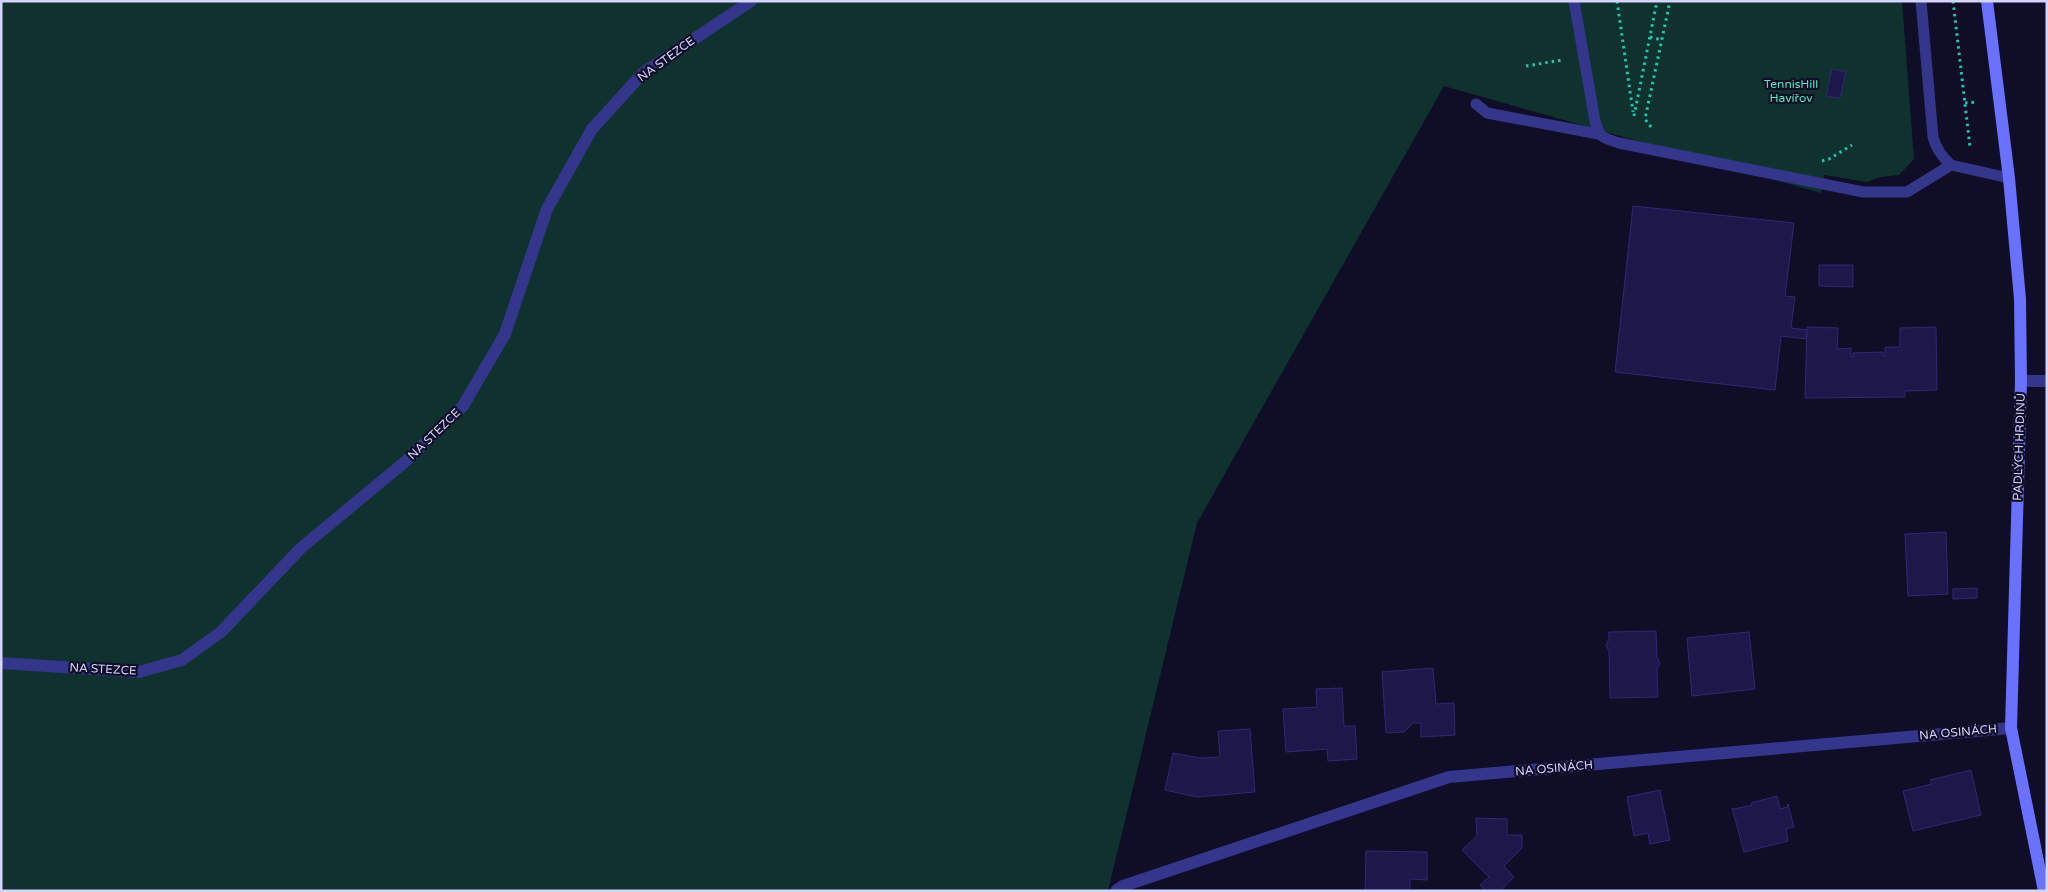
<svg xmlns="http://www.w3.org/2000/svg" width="2048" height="892" font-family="'Varela Round',sans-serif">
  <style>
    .green { fill: #0f322e }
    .building { fill: #1e174a; stroke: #312778 }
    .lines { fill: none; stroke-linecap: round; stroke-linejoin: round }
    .path { stroke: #23c3af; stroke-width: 3; stroke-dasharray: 2.5 4; stroke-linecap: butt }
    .lane { stroke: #33368b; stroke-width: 11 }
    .street { stroke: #33368b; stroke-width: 12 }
    .secondary { stroke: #6a70ff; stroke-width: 12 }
    .labels { text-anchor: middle; stroke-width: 4.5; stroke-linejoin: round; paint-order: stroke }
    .street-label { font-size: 12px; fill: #d5d3ff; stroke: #100d27 }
    .park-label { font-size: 12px; fill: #53ebbb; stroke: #100d27 }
  </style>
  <rect width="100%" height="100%" fill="#100d27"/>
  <!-- green -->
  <path class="green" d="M1,1H1902L1914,159L1899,175L1880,177L1867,182L1824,175L1821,193L1444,86L1197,523L1108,891H1Z"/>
  <!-- building -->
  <g class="building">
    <path d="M1832,69L1846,72L1840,98L1826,96Z"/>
    <path d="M1633,206L1794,223L1785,296L1795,297L1791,328L1807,330V339L1781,336L1775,390L1615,372Z"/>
    <path d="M1819,265H1853V287L1819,286Z"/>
    <path d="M1807,327L1838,328L1837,349L1851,348V357H1854L1853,353L1883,352V356H1885V347H1900V328L1936,327L1937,390L1905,391V397L1805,398Z"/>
    <path d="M1946,532L1948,594L1908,596L1905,534Z"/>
    <path d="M1977,588V598L1953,599V589Z"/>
    <path d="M1656,631L1657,657L1660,664L1657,669L1658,697L1610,698L1609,651L1606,645L1609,639V632Z"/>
    <path d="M1749,632L1755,689L1692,696L1687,638Z"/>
    <path d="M1433,668L1436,704L1454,703L1455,735L1421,737V723H1413L1404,732L1386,733L1382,672Z"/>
    <path d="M1342,688L1344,726H1355L1357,759L1328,761L1327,749L1286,752L1283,709L1317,707L1316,689Z"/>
    <path d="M1250,729L1255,792L1197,797L1165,790L1173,753L1200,758L1220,757L1218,731Z"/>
    <path d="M1971,770L1981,815L1913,831L1903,791L1932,784L1930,780Z"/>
    <path d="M1660,790L1670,840L1650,844L1648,833L1634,836L1627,797Z"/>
    <path d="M1777,796L1780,809L1787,807L1788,804L1794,827L1786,829L1788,841L1744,852L1732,808L1734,809L1752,805L1751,803Z"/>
    <path d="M1476,818L1507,819V835H1522V848L1504,866L1514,877L1500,891H1486L1480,885L1489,877L1462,850L1477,836Z"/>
    <path d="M1366,851L1427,852V880L1410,879V891H1365Z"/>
  </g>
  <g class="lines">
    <!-- path -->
    <g class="path">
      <path d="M1617,1L1633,112"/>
      <path d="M1953,1L1970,147"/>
      <path d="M1650,37L1662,40"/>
      <path d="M1526,66L1562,60"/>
      <path d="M1965,103L1977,102"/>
      <path d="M1634,116L1657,1"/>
      <path d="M1651,127L1645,119L1670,1"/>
      <path d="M1822,161L1829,159L1852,145"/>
    </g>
    <!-- lane -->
    <g class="lane">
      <path d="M1574,1L1595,121C1600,139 1602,137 1619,143L1863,192H1907L1951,165"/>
      <path d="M1921,1L1933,137C1936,149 1942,157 1951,165L2009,178"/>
      <path d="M1476,104L1487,113L1598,134"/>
    </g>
    <!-- street -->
    <g class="street">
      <path d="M2021,381H2047"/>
      <path d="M1,663L139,672L182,660L221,632L301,548L406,461L463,406L505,334L547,209L592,129L643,73L751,1"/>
      <path d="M1116,891L1123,886L1449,777L2011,728"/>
    </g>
    <!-- secondary -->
    <path class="secondary" d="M1987,1L2009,178L2020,299L2021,381L2011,728L2044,891"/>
  </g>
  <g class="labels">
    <!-- street labels -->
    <g class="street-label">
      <text transform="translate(666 59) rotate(-36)" y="4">NA STEZCE</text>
      <text transform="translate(434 434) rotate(-44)" y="4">NA STEZCE</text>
      <text transform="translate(2019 447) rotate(-88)" y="4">PADLÝCH HRDINŮ</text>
      <text transform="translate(103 669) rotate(3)" y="4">NA STEZCE</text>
      <text transform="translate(1958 732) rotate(-5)" y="4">NA OSINÁCH</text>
      <text transform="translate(1554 768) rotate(-5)" y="4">NA OSINÁCH</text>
    </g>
    <!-- park labels -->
    <g class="park-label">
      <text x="1791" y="88">TennisHill<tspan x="1791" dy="14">Havířov</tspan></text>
    </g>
  </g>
  <!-- border -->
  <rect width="2048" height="892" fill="none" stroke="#d5d3ff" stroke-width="5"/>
</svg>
